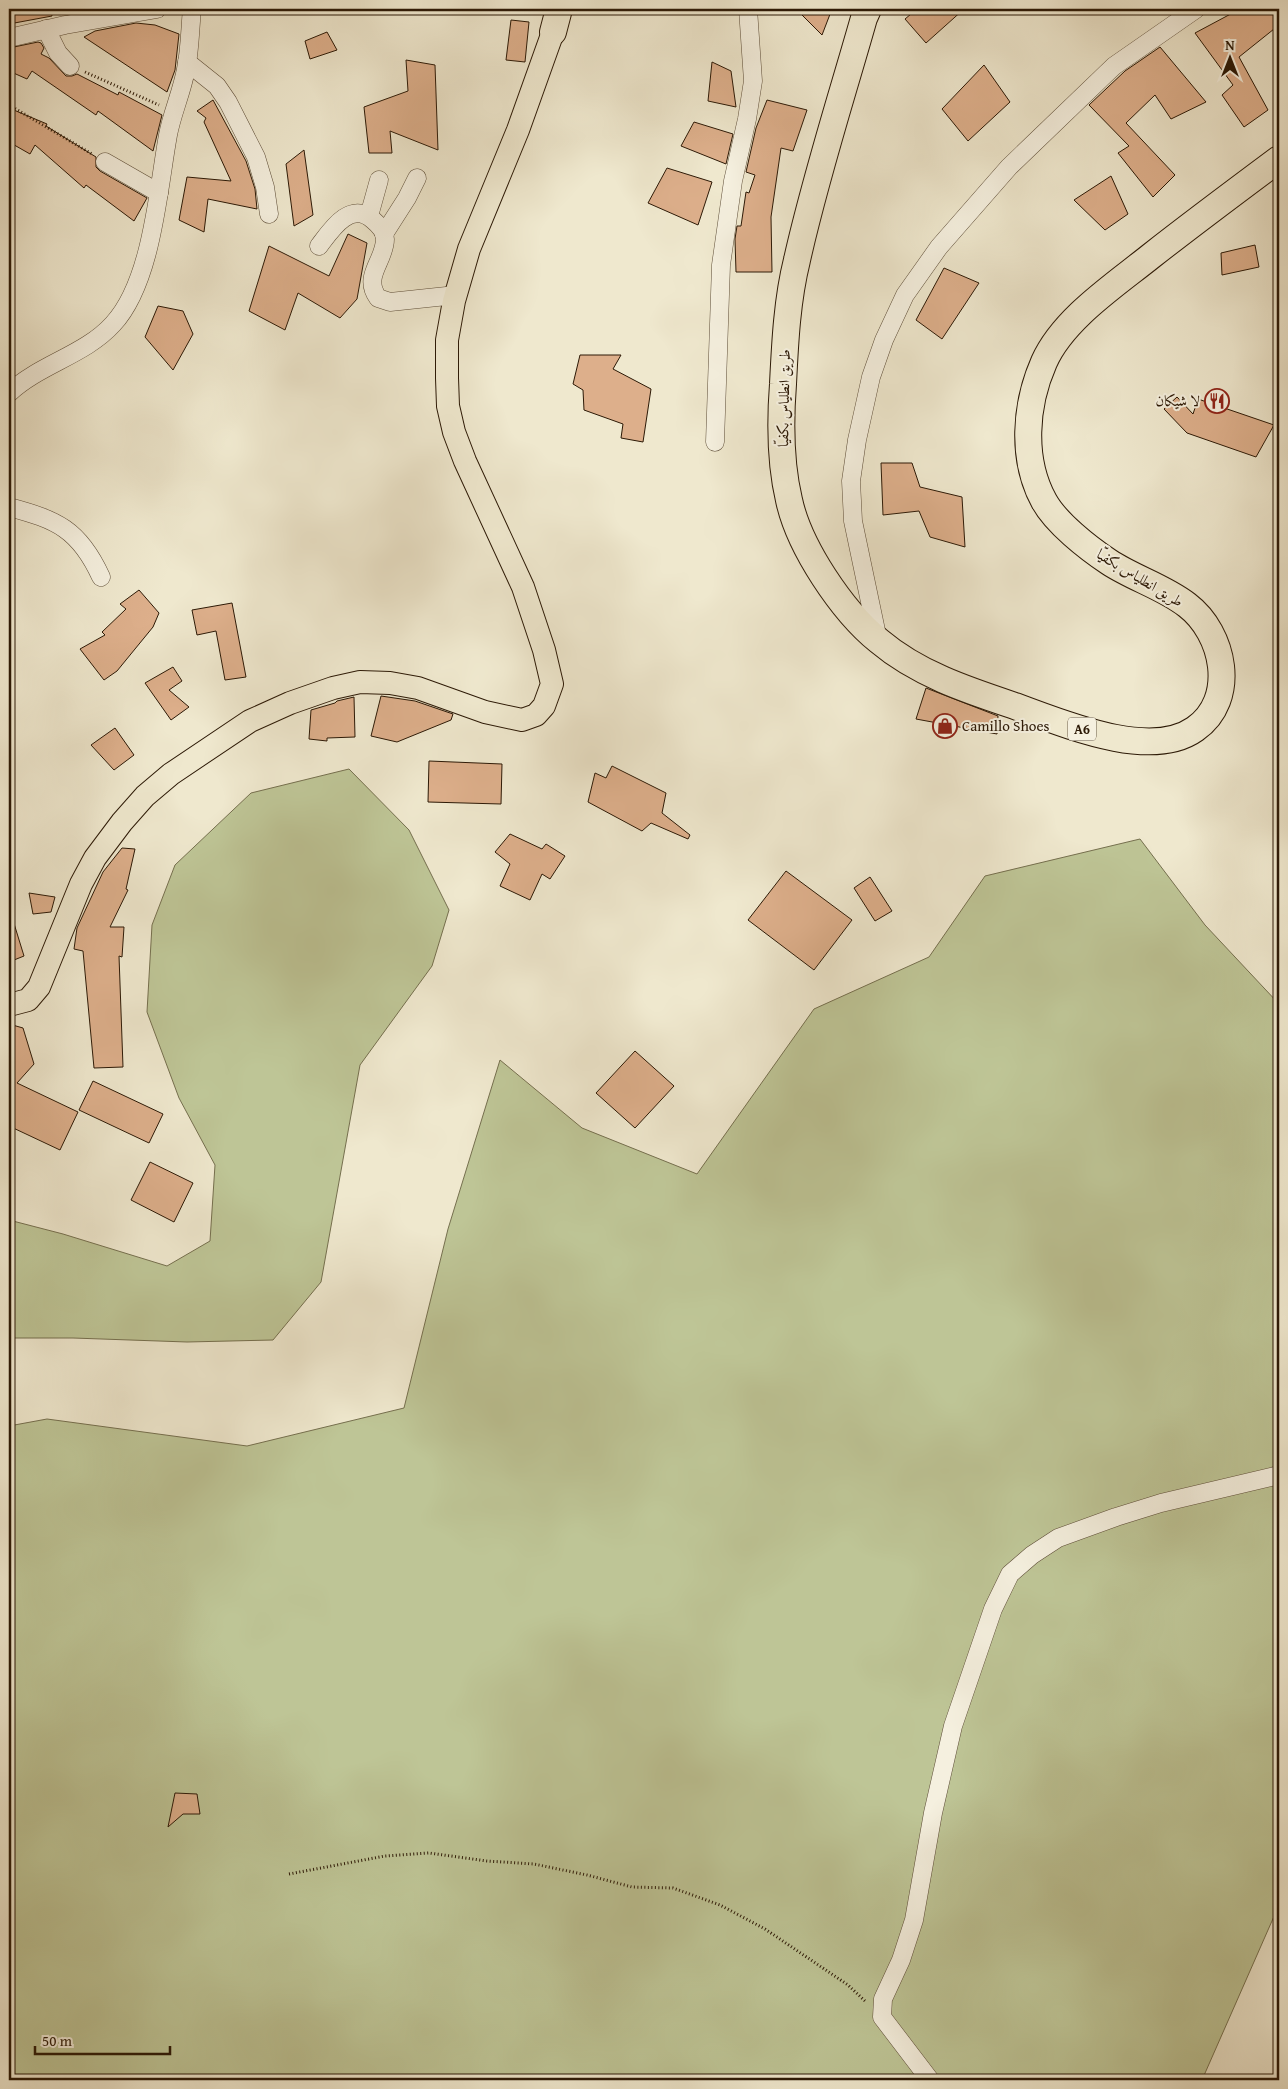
<svg xmlns="http://www.w3.org/2000/svg" width="1288" height="2089" font-family="'Gentium Book Plus',Amiri,serif">
  <style>
    .green { fill: #bec596; stroke: #756f4e }
    .building { fill: #ddaf8b; stroke: #2c1906 }
    .lines { fill: none; stroke-linecap: round; stroke-linejoin: round }
    .minor-casing { stroke: #5d4d38; stroke-width: 19 }
    .major-casing { stroke: #2c1906; stroke-width: 24 }
    .highway-casing { stroke: #2c1906; stroke-width: 28 }
    .path { stroke: #2c1906; stroke-width: 3; stroke-dasharray: 1 2.5; stroke-linecap: butt }
    .minor { stroke: #f5f0df; stroke-width: 18 }
    .major { stroke: #efe8ce; stroke-width: 22 }
    .highway { stroke: #efe8ce; stroke-width: 26 }
    .labels { text-anchor: middle; stroke-width: 4; stroke-linejoin: round; paint-order: stroke }
    .shield { fill: #f5f0df; stroke: #685a47; stroke-width: 1 }
    .shield-label { font-size: 14px; font-weight: bold; fill: #2c1906 }
    .street-label { font-size: 15px; fill: #2c1906; stroke: #f5f0df }
    .poi-label { font-size: 15px; fill: #2c1906; stroke: #f5f0df; text-anchor: end }
  </style>
  <rect width="100%" height="100%" fill="#efe8ce"/>
  <filter id="stains"><feTurbulence type="fractalNoise" baseFrequency=".004" numOctaves="4"/><feColorMatrix values="0 0 0 0 .2 0 0 0 0 .09 0 0 0 0 .02 0 0 0 .5 -.17"/></filter>
  <radialGradient id="worn" r=".72"><stop offset=".6" stop-color="#630" stop-opacity="0"/><stop offset="1" stop-color="#630" stop-opacity=".3"/></radialGradient>
  <!-- green -->
  <g class="green">
    <path d="M349,769L409,830L449,910L432,966L360,1065L321,1282L273,1340L187,1342L73,1338H9V1220L63,1234L167,1266L210,1241L215,1165L179,1098L147,1012L152,925L175,865L251,793Z"/>
    <path d="M1140,839L1205,925L1279,1004V1905L1202,2080H9V1426L47,1419L247,1446L404,1408L448,1229L500,1060L582,1128L697,1174L814,1009L929,957L985,876Z"/>
  </g>
  <!-- building -->
  <g class="building">
    <path d="M9,9H51L52,16L9,24Z"/>
    <path d="M796,9H832L822,35Z"/>
    <path d="M917,9H964L926,43L905,19Z"/>
    <path d="M1240,9H1279V25L1239,57L1268,110L1244,127L1222,95L1233,85L1195,33Z"/>
    <path d="M511,20L529,22L525,62L506,60Z"/>
    <path d="M136,23L155,25L179,34L175,70L167,92L84,37L95,31Z"/>
    <path d="M327,32L337,50L310,59L305,41Z"/>
    <path d="M38,42L41,43L44,48L41,54L49,58L66,76H72L77,74L118,95L119,92L162,115L153,151L98,111L96,115L32,71L27,79L9,71V48Z"/>
    <path d="M1160,47L1206,102L1171,119L1155,95L1126,123L1175,175L1153,197L1118,153L1129,146L1089,105L1125,71Z"/>
    <path d="M406,60L435,65L438,150L390,131L392,153H369L364,107L408,91Z"/>
    <path d="M712,62L731,71L736,107L708,101Z"/>
    <path d="M984,65L1010,102L968,141L942,109Z"/>
    <path d="M213,100L246,161L255,189L257,209L208,199L204,232L179,220L187,177L231,181L204,122L206,118L197,111Z"/>
    <path d="M767,100L807,110L793,151L781,148L771,217L772,272H736L735,239L737,226H741L746,192L749,193L755,175L746,172L756,128Z"/>
    <path d="M9,108L47,124L46,126L96,157V167L100,171L147,198L134,221L86,185L84,188L35,145L30,154L9,142Z"/>
    <path d="M694,122L733,134L726,164L681,146Z"/>
    <path d="M304,150L313,215L294,226L286,164Z"/>
    <path d="M667,168L712,182L698,225L648,203Z"/>
    <path d="M1111,176L1128,214L1105,230L1074,200Z"/>
    <path d="M348,234L367,243L357,299L340,318L298,293L285,330L249,311L269,246L329,276Z"/>
    <path d="M1255,245L1259,267L1222,275L1221,253Z"/>
    <path d="M944,268L979,283L942,339L916,320Z"/>
    <path d="M158,306L183,311L193,334L173,370L145,337Z"/>
    <path d="M580,355H621L613,369L651,389L643,442L621,438L623,424L584,410L583,390L573,384Z"/>
    <path d="M1177,397L1193,414L1198,399L1274,425L1256,457L1187,433L1164,409Z"/>
    <path d="M881,463H912L920,487L962,497L965,547L930,537L919,511L883,515Z"/>
    <path d="M139,590L159,613L153,627L117,671L104,680L80,649L105,635L102,632L126,609L120,604Z"/>
    <path d="M232,603L246,677L225,680L216,631L197,635L192,610Z"/>
    <path d="M173,667L182,681L169,690L189,707L171,720L145,683Z"/>
    <path d="M926,688L998,716L997,734L916,719Z"/>
    <path d="M381,696L415,701L453,714L451,720L397,742L371,736Z"/>
    <path d="M354,697L355,737L327,738V741L309,739L311,710L335,703L337,701Z"/>
    <path d="M115,728L134,755L114,770L91,745Z"/>
    <path d="M429,761L502,764L501,804L428,802Z"/>
    <path d="M612,766L666,793L662,813L690,835L688,839L651,823L642,831L588,802L595,773L606,778Z"/>
    <path d="M510,834L542,849L546,844L565,856L550,879L542,874L530,900L500,886L510,864L495,852Z"/>
    <path d="M122,848L135,849L126,889L128,890L110,927H124L122,957L119,956L123,1067L94,1068L83,951L74,949L77,928L103,872Z"/>
    <path d="M786,871L852,920L814,970L748,920Z"/>
    <path d="M870,877L892,911L875,921L854,888Z"/>
    <path d="M29,893L55,897L51,912L33,914Z"/>
    <path d="M12,917L24,956L9,962V918Z"/>
    <path d="M9,1024L23,1028L34,1064L17,1083L78,1112L60,1150L9,1126Z"/>
    <path d="M635,1051L674,1086L635,1128L596,1093Z"/>
    <path d="M93,1081L163,1114L149,1143L79,1110Z"/>
    <path d="M150,1162L193,1183L174,1222L131,1200Z"/>
    <path d="M175,1793L197,1794L200,1814H183L168,1827Z"/>
  </g>
  <g class="lines">
    <defs>
      <g id="minor">
        <path d="M46,29L58,53L70,66"/>
        <path d="M9,38L65,25L157,9"/>
        <path d="M187,62L217,86L228,102L256,157L265,187L269,214"/>
        <path d="M105,162L159,193"/>
        <path d="M369,216L379,180"/>
        <path d="M384,234L407,198L417,178"/>
        <path d="M319,246C331,230 350,200 373,220C379,225 385,231 385,239C385,261 362,276 378,298L390,302L456,295"/>
        <path d="M9,393C40,364 85,355 113,324C152,282 158,190 168,135C172,113 182,92 186,69C190,50 190,29 192,9"/>
        <path d="M715,442L721,265L733,181L747,119L753,81L748,9"/>
        <path d="M9,507C57,520 79,529 101,577"/>
        <path d="M878,640L853,521L851,481L857,440L871,377L884,340L905,295L939,247L1009,167L1114,66L1196,9"/>
        <path d="M930,2080L882,2017L883,1999L901,1960L914,1920L933,1813L953,1726L993,1609L1010,1574L1032,1555L1058,1538L1116,1517L1161,1503L1279,1475"/>
      </g>
      <path id="major" d="M9,1005L28,1000L39,987L81,884L95,858L122,822L145,796L171,774L250,721L290,703L333,688L360,682L390,683L418,688L485,712L522,720L536,715L544,706L552,684L544,650L523,587L465,461L454,432L448,406L447,378V340L454,301L469,249L518,130L553,32"/>
      <g id="highway">
        <path d="M868,9L864,18C841,99 815,179 797,260C787,300 785,343 783,384C780,423 780,462 789,500C799,547 842,611 879,641C918,674 967,690 1015,706C1062,723 1150,761 1195,729C1238,699 1224,633 1187,605C1164,587 1133,578 1109,562C1088,548 1056,523 1044,501C1021,459 1025,405 1044,362C1063,319 1115,285 1151,256C1193,223 1236,191 1279,159"/>
        <path d="M553,32L559,9"/>
      </g>
    </defs>
    <!-- minor casing -->
    <use href="#minor" class="minor-casing"/>
    <!-- major casing -->
    <use href="#major" class="major-casing"/>
    <!-- highway casing -->
    <use href="#highway" class="highway-casing"/>
    <!-- path -->
    <g class="path">
      <path d="M85,72L159,105"/>
      <path d="M9,105L92,154"/>
      <path d="M289,1874L385,1856L429,1853L487,1861L534,1864L587,1875L632,1887L673,1888L720,1905L765,1929L848,1985L865,2001"/>
    </g>
    <!-- minor -->
    <use href="#minor" class="minor"/>
    <!-- major -->
    <use href="#major" class="major"/>
    <!-- highway -->
    <use href="#highway" class="highway"/>
  </g>
  <!-- icons -->
  <defs>
    <symbol id="restaurant-ring" viewBox="-11 -11 22 22"><circle r="9.5" fill="#f5f0df" stroke="#8f2418" stroke-width="1.5"/><path d="M-5-6h1v4h1v-4h1v4h1v-4h1v5L-1.5 .5V6h-2V.5L-5-1ZM5-6V6H3V1.5H1.5Q1.5-4 5-6Z" fill="#8f2418"/></symbol>
    <symbol id="shop-ring" viewBox="-11 -11 22 22"><circle r="9.5" fill="#f5f0df" stroke="#8f2418" stroke-width="1.5"/><path d="M-5-2.5h2.3a2.7 3.5 0 0 1 5.4 0H5L5.5 6h-11ZM-1.5-2.5h3a1.5 2.3 0 0 0-3 0Z" fill="#8f2418"/></symbol>
  </defs>
  <g fill-rule="evenodd">
    <use href="#restaurant-ring" x="1203" y="387" width="28" height="28"/>
    <use href="#shop-ring" x="931" y="712" width="28" height="28"/>
  </g>
  <g class="labels">
    <!-- shield labels -->
    <rect class="shield" x="1068" y="717.5" width="28" height="23" rx="4"/>
    <g class="shield-label">
      <text x="1082" y="734">A6</text>
    </g>
    <!-- street labels -->
    <g class="street-label">
      <text transform="translate(784 398) rotate(-89)" y="5">طريق انطلياس بكفيّا</text>
      <text transform="translate(1140 578) rotate(31)" y="5">طريق انطلياس بكفيّا</text>
    </g>
    <!-- poi labels -->
    <g class="poi-label">
      <text x="1200" y="406">لا شيكان</text>
      <text x="962" y="731" text-anchor="start">Camillo Shoes</text>
    </g>
  </g>
  <!-- margin -->
  <rect width="1288" height="2089" fill="none" stroke="#efe8ce" stroke-width="30"/>
  <rect x="10" y="10" width="1268" height="2069" fill="none" stroke="#2c1906" stroke-width="2.5"/>
  <rect x="15" y="15" width="1258" height="2059" fill="none" stroke="#2c1906"/>
  <!-- north arrow -->
  <g transform="translate(1230 58)" stroke="#f5f0df" stroke-width="4" paint-order="stroke">
  <path d="M0-4L9 19L0 12L-9 19Z" fill="#2c1906"/>
  <text y="-8" font-size="14" font-weight="bold" text-anchor="middle" fill="#2c1906">N</text>
  </g>
  <!-- scale -->
  <path d="M35 2046v8h135v-8" fill="none" stroke="#2c1906" stroke-width="2.5"/>
  <text x="42" y="2046" font-size="15" fill="#2c1906" stroke="#f5f0df" stroke-width="4" paint-order="stroke">50 m</text>
  <rect width="100%" height="100%" filter="url(#stains)"/>
  <rect width="100%" height="100%" fill="url(#worn)"/>
</svg>
